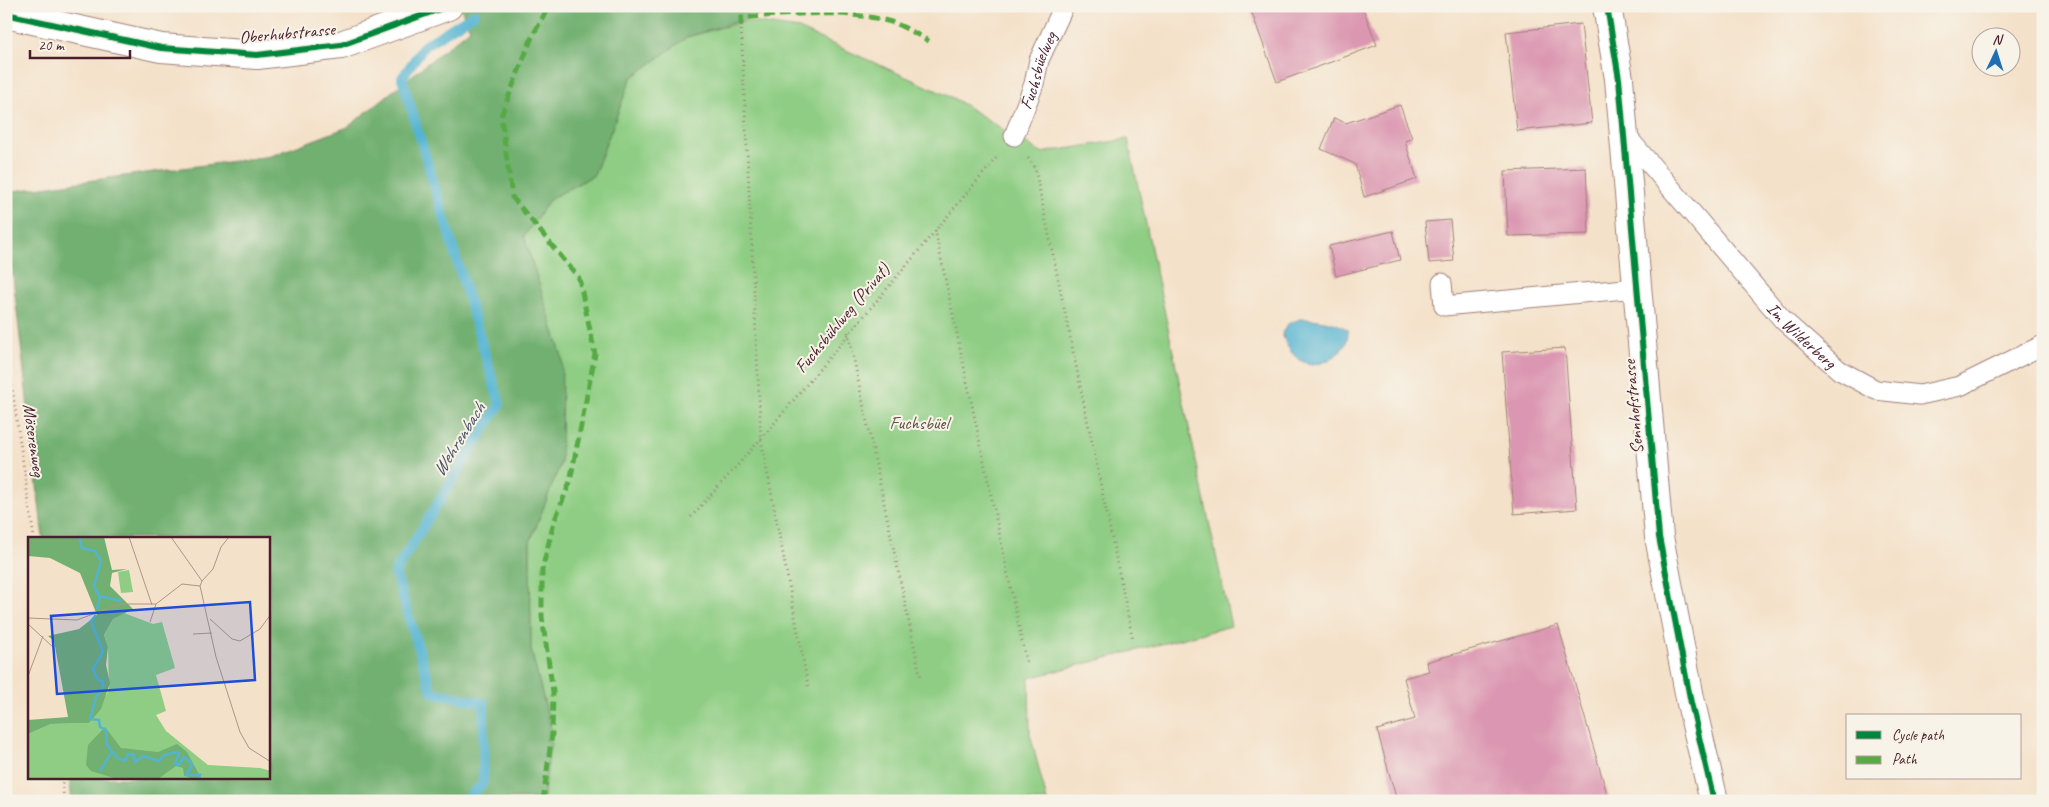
<svg xmlns="http://www.w3.org/2000/svg" width="2049" height="807" font-family="Caveat,sans-serif">
  <style>
    .green { fill: #8ecd83; stroke: #6c7657 }
    .forest { fill: #72b071; stroke: #5e684e }
    .water { fill: #53b4d2; stroke: #4e6a7e }
    .lines { fill: none; stroke-linecap: round; stroke-linejoin: round }
    .stream { stroke: #53b4d2; stroke-width: 10 }
    .building { fill: #db97b1 }
    .lane-casing { stroke: #9f807a; stroke-width: 21 }
    .street-casing { stroke: #9f807a; stroke-width: 30 }
    .path { stroke: #9f807a; stroke-width: 3; stroke-dasharray: 1 4; stroke-linecap: butt }
    .lane { stroke: #fff; stroke-width: 19 }
    .street { stroke: #fff; stroke-width: 28 }
    .quiet { stroke: #57aa44; stroke-width: 5; stroke-dasharray: 10 5; stroke-linecap: butt }
    .cycleway-casing { stroke: #f7f3e8; stroke-width: 9 }
    .cycleway { stroke: #00873e; stroke-width: 6 }
    .labels { text-anchor: middle; stroke-width: 4; stroke-linejoin: round; paint-order: stroke }
    .street-label { font-size: 18px; fill: #4a1f2b; stroke: #f7f3e8 }
    .park-label { font-size: 18px; fill: #5e5345; stroke: #f7f3e8 }
    .water-label { font-size: 19px; font-style: italic; fill: #4d5365; stroke: #f7f3e8 }
    .inset-river { fill: none; stroke: #53b4d2; stroke-width: 2.5 }
    .inset-road { fill: none; stroke: #b0938a; stroke-width: 1 }
    .view { fill: #1d4ed8; fill-opacity: 0.15; stroke: #1d4ed8; stroke-width: 2.5 }
    .inset-edge { fill: none; stroke: #4a1f2b; stroke-width: 2.5 }
  </style>
  <rect width="100%" height="100%" fill="#f7f3e8"/>
  <filter id="ink" filterUnits="userSpaceOnUse"><feTurbulence type="fractalNoise" baseFrequency=".02" numOctaves="2"/><feDisplacementMap in="SourceGraphic" scale="10" xChannelSelector="R" yChannelSelector="G"/><feConvolveMatrix kernelMatrix="1 2 1 2 8 2 1 2 1" color-interpolation-filters="sRGB"/></filter>
  <filter id="wash" filterUnits="userSpaceOnUse"><feTurbulence type="fractalNoise" baseFrequency=".0096" numOctaves="4" result="noise"/><feDisplacementMap in="SourceGraphic" scale="20" xChannelSelector="R" yChannelSelector="G"/><feGaussianBlur stdDeviation="1.12" result="paint"/><feColorMatrix in="noise" values="0 0 0 0 0 0 0 0 0 0 0 0 0 0 0 0 0 1.4 0 .05"/><feComposite in="paint" operator="in"/></filter>
  <g filter="url(#wash)">
    <rect width="100%" height="100%" fill="#f4e1c9"/>
    <!-- green -->
    <path class="green" d="M745,21L799,29L953,98L1041,153L1128,139L1231,626L1029,678L1030,734L1047,801H543L552,733L531,650L530,542L561,462L524,236L550,199L594,175L631,78L687,37Z"/>
    <!-- forest -->
    <path class="forest" d="M460,6H788L687,37L631,78L594,175L550,199L524,236L562,357L561,462L530,542L531,650L552,733L543,799L72,801L69,778H269V538H43L11,259L6,254V192L271,156L348,127L470,29Z"/>
    <!-- water -->
    <path class="water" d="M1300,319C1316,319 1335,321 1348,330C1348,341 1346,346 1337,354C1313,375 1290,361 1282,333L1288,324Z"/>
    <g class="lines">
      <!-- stream -->
      <path class="stream" d="M465,801L483,783L484,703L432,692L395,572L500,404L402,78L424,46L474,14"/>
    </g>
    <g id="blocks">
      <!-- building -->
      <g class="building">
        <path d="M1255,6H1362L1377,45L1277,82L1250,8Z"/>
        <path d="M1581,24L1592,123L1517,131L1506,32Z"/>
        <path d="M1400,105L1412,138L1405,141L1417,179L1364,197L1355,164L1321,149L1334,118L1346,123Z"/>
        <path d="M1586,168L1589,234L1508,236L1505,171Z"/>
        <path d="M1450,220L1454,261L1429,263L1425,222Z"/>
        <path d="M1393,231L1400,260L1336,276L1329,246Z"/>
        <path d="M1565,348L1577,509L1514,514L1502,352Z"/>
        <path d="M1558,625L1609,801H1397L1377,730L1415,719L1404,678L1429,671L1426,662Z"/>
      </g>
    </g>
  </g>
  <g filter="url(#ink)">
    <use href="#blocks" fill-opacity="0" stroke="#9f807a" stroke-width="1"/>
    <g class="lines">
      <defs>
        <g id="lane">
          <path id="s1" d="M1623,132L1784,321L1839,370L1876,390L1920,395L1960,386L2043,345"/>
          <path id="s2" d="M1014,136L1034,84L1039,60L1064,6"/>
          <path d="M1442,283L1444,306L1636,288"/>
        </g>
        <g id="street">
          <path d="M1607,6L1619,79L1659,537L1691,703L1714,801"/>
          <path d="M6,14L161,48L257,55L341,45L448,6"/>
        </g>
      </defs>
      <!-- lane casing -->
      <use href="#lane" class="lane-casing"/>
      <!-- street casing -->
      <use href="#street" class="street-casing"/>
      <!-- path -->
      <g class="path">
        <path d="M741,25L761,439L809,690"/>
        <path d="M1028,158L1035,168L1133,640"/>
        <path d="M935,230L1027,665"/>
        <path d="M848,332L921,679"/>
        <path d="M6,346L34,538"/>
        <path d="M691,517L761,439L998,156"/>
        <path d="M62,778L64,801"/>
      </g>
      <!-- lane -->
      <use href="#lane" class="lane"/>
      <!-- street -->
      <use href="#street" class="street"/>
      <!-- quiet -->
      <g class="quiet">
        <path d="M741,25V18C787,14 847,9 891,22C904,26 917,35 929,41"/>
        <path d="M543,801L552,733L553,692L542,617V570L554,522L570,482L595,354L579,278L512,197L501,116L532,37L549,6"/>
      </g>
      <defs>
        <g id="cycleway">
          <path d="M1607,6L1619,79L1659,537L1691,703L1714,801"/>
          <path d="M6,14L161,48L257,55L341,45L448,6"/>
        </g>
      </defs>
      <!-- cycleway casing -->
      <use href="#cycleway" class="cycleway-casing"/>
      <!-- cycleway -->
      <use href="#cycleway" class="cycleway"/>
    </g>
  </g>
  <g class="labels">
    <!-- street labels -->
    <g class="street-label">
      <text transform="translate(287 33) rotate(-5)" y="6">Oberhubstrasse</text>
      <text dy="6" stroke="none"><textPath href="#s2" startOffset="70">Fuchsbüelweg</textPath></text>
      <text transform="translate(842 318) rotate(-50)" y="6">Fuchsbühlweg (Privat)</text>
      <text dy="6" stroke="none"><textPath href="#s1" startOffset="271">Im Wilderberg</textPath></text>
      <text transform="translate(1633 407) rotate(-95)" y="6">Sennhofstrasse</text>
      <text transform="translate(34 440) rotate(82)" y="6">Möserenweg</text>
    </g>
    <!-- park labels -->
    <g class="park-label">
      <text x="919" y="429">Fuchsbüel</text>
    </g>
    <!-- water labels -->
    <g class="water-label">
      <text transform="translate(458 439) rotate(-58)" y="7">Wehrenbach</text>
    </g>
  </g>
  <!-- overview -->
  <g transform="translate(28 537)">
    <rect width="242" height="242" fill="#f4e1c9"/>
    <path d="M101,33L105,55L93,56L90,35ZM96,76L125,87L134,85L147,131L128,138L138,174L128,178L138,194L180,228L232,231L243,234L242,242H0V197L23,187L61,186L81,153L80,110L76,98L85,82Z" fill="#8ecd83"/>
    <path d="M0,0H76L84,33L99,32L84,36L82,49L105,72L85,82L76,98L80,110L78,128L82,146L73,172L61,186L23,187L0,197V183L40,180L26,104L20,99L51,92L69,78L52,36L22,21L0,19ZM77,190L93,211L130,215L149,207L159,215L173,241L164,242L156,238L155,231L148,229L130,242H89L63,234L58,228L60,208Z" fill="#72b071"/>
    <path class="inset-river" d="M51,0L54,11L67,14L73,24L66,49L72,60L69,72M71,59L94,64M68,78L63,84L75,115L65,132L70,143L75,144V151L68,160L62,182L71,183L72,190L78,193L79,208L89,221L97,224L100,217H105L107,225L115,219L131,224L136,218L148,215L151,216L147,227L151,228L156,220L160,223L164,228L158,238H172L170,242M72,234L83,216"/>
    <path class="inset-road" d="M101,0L124,68M143,0L174,44L172,49L188,120L212,195L221,211L243,225M174,44L185,32L193,10L201,0M0,81L49,83L92,67H128L154,47L172,49M182,82L204,102L212,104L232,92L243,77M122,85L128,67M0,87L26,111M165,97L184,96M0,139L15,99"/>
    <path class="view" d="M222,65L227,143L29,157L23,79Z"/>
    <rect width="242" height="242" class="inset-edge"/>
  </g>
  <!-- margin -->
  <rect width="2049" height="807" fill="none" stroke="#f7f3e8" stroke-width="25"/>
  <!-- legend -->
  <rect x="1846" y="714" width="175" height="65" fill="#f7f3e8" stroke="#b29e9c"/>
  <rect x="1856" y="731" width="25" height="8" fill="#00873e" stroke="#b29e9c"/>
  <text x="1892" y="740" font-size="15" fill="#4a1f2b">Cycle path</text>
  <rect x="1856" y="756" width="25" height="8" fill="#57aa44" stroke="#b29e9c"/>
  <text x="1892" y="764" font-size="15" fill="#4a1f2b">Path</text>
  <!-- north arrow -->
  <g transform="translate(1996 52) rotate(4)"><circle r="24" fill="#f7f3e8" stroke="#b29e9c"/>
  <path d="M0-4L9 19L0 12L-9 19Z" fill="#1f6fb2"/>
  <text y="-8" font-size="14" font-weight="bold" text-anchor="middle" fill="#4a1f2b">N</text>
  </g>
  <!-- scale -->
  <path d="M30 50v8h100v-8" fill="none" stroke="#4a1f2b" stroke-width="2.5"/>
  <text x="38" y="50" font-size="15" fill="#4a1f2b" stroke="#f7f3e8" stroke-width="4" paint-order="stroke">20 m</text>
</svg>
